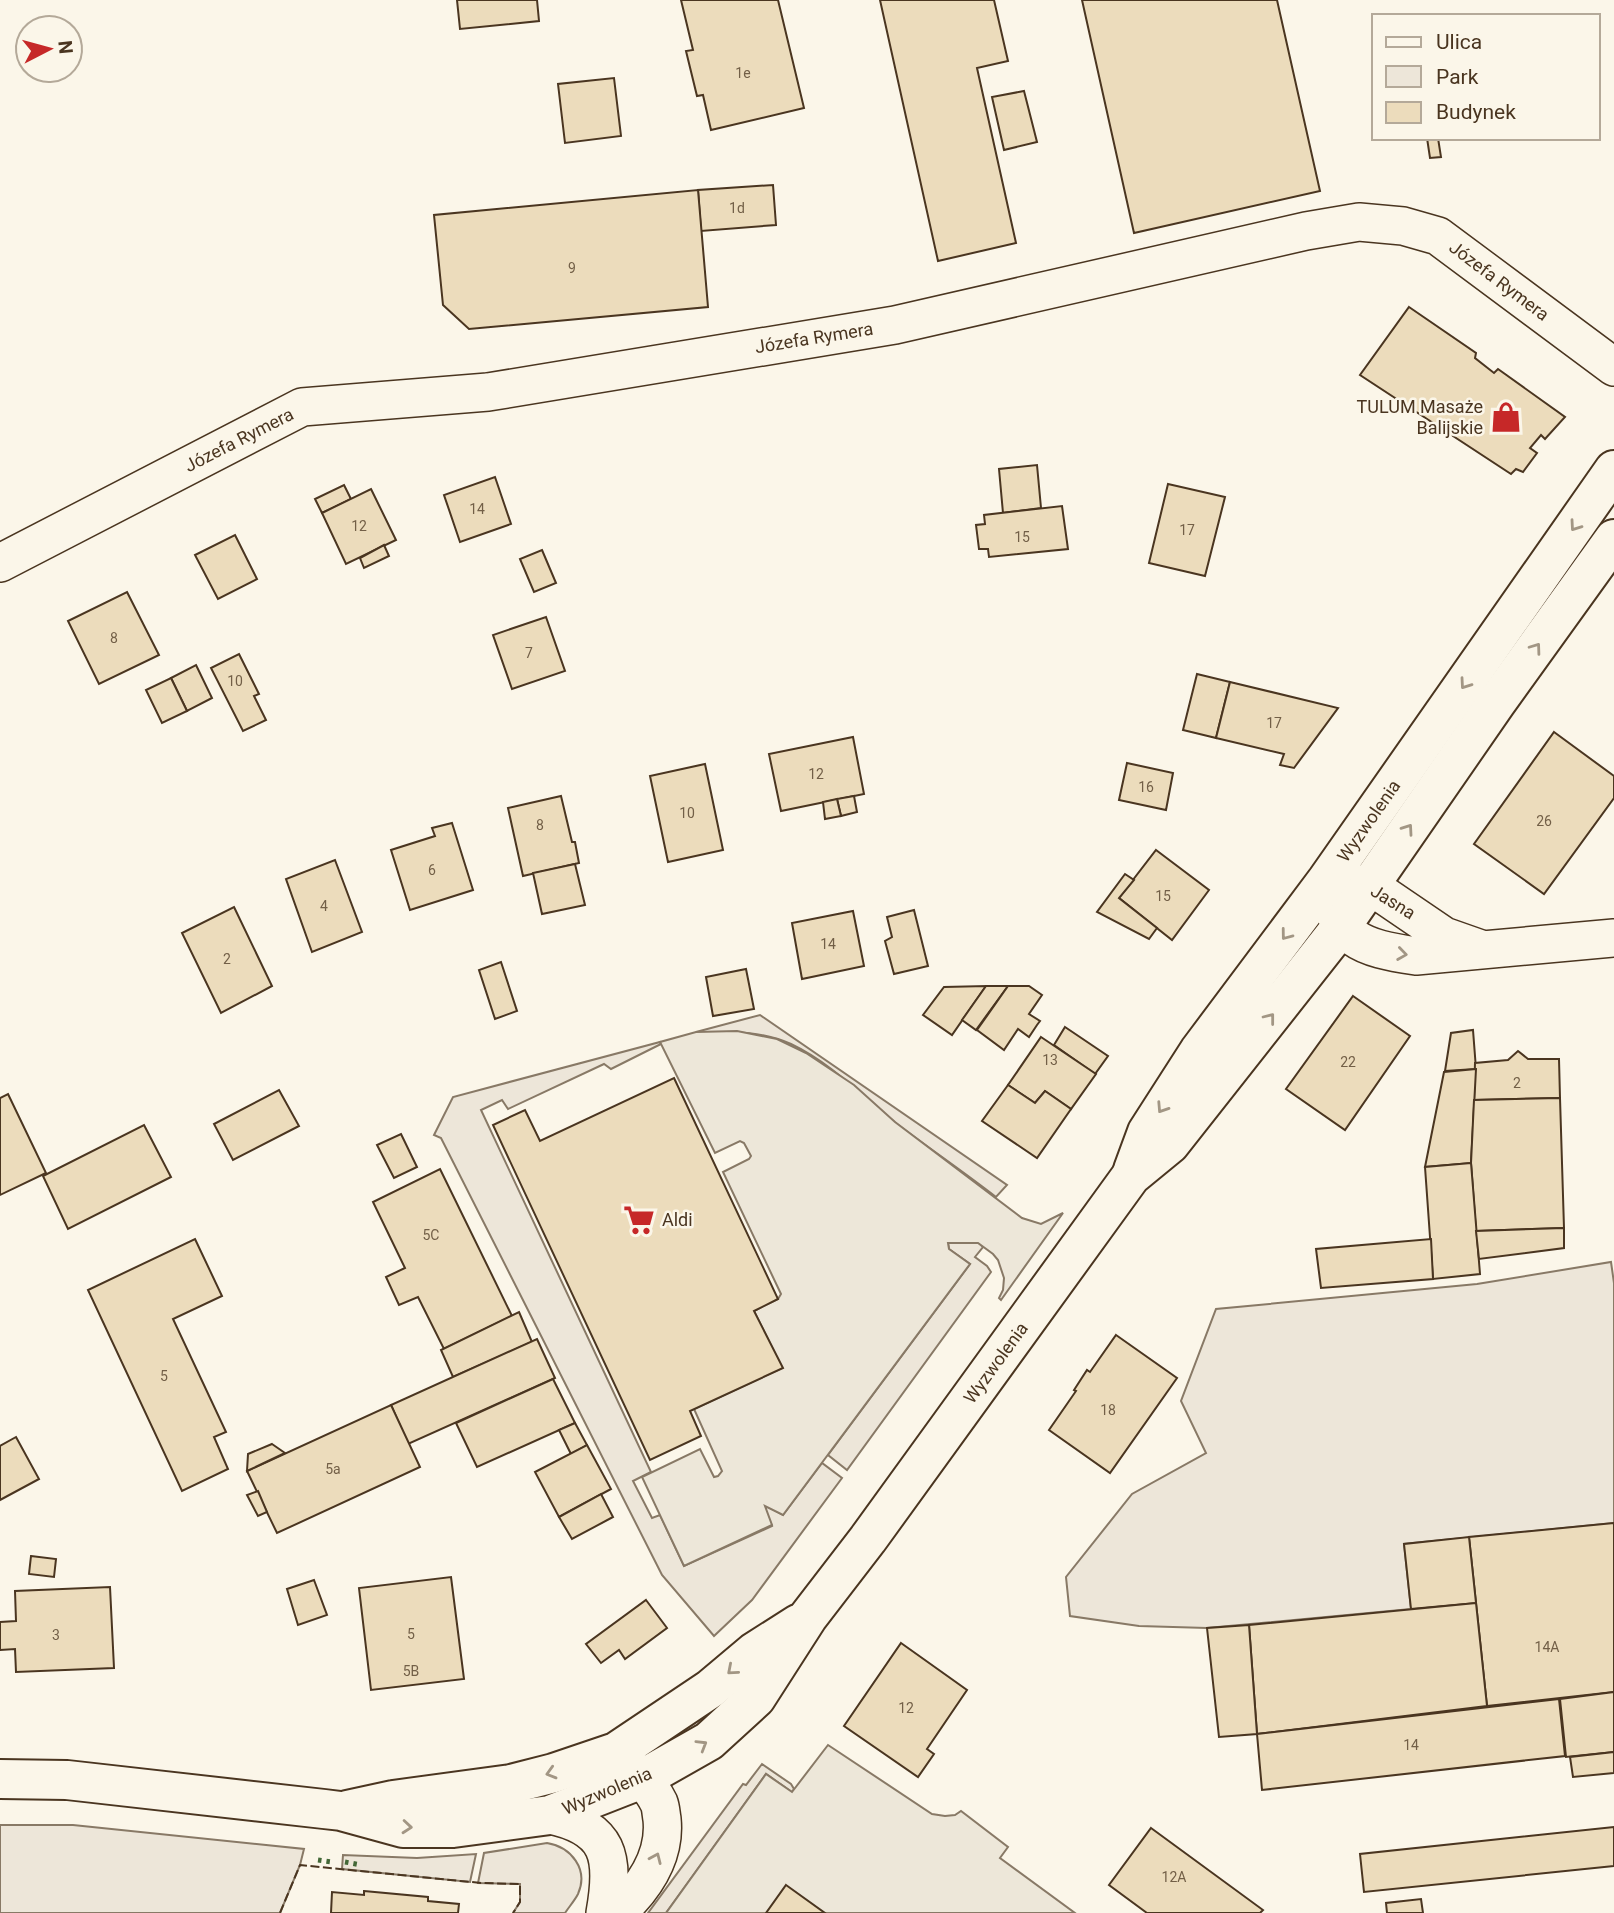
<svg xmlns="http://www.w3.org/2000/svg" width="1614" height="1913" font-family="Roboto,sans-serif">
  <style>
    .green { fill: #ede6d9; stroke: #887966; stroke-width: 2 }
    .parking { fill: #ede7d9; stroke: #887966; stroke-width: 2 }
    .building { fill: #ecdcbc; stroke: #4a3520; stroke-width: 2 }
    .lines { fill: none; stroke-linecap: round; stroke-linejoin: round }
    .street-casing { stroke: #4a3520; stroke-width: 40 }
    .secondary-casing { stroke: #4a3520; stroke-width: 42 }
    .street { stroke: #fbf6e9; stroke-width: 37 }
    .secondary { stroke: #fbf6e9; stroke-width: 38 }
    .hedge { stroke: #436837; stroke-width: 5; stroke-dasharray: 3.5 5; stroke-linecap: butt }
    .fence { stroke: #4a3520; stroke-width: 2; stroke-dasharray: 9 3.5; stroke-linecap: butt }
    .oneway { stroke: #a29684 }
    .labels { text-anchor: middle; stroke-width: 5; stroke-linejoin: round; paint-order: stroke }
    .number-label { font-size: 14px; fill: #725f47 }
    .street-label { font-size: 18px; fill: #4a3520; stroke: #fbf6e9 }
    .poi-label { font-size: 18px; fill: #4a3520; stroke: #fbf6e9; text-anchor: end }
  </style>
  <rect width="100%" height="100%" fill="#fbf6e9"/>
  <!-- green -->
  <g class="green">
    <path d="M760,1015L1007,1185L996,1197C964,1172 930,1149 897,1124C863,1097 831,1063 791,1044C760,1030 729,1032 696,1032Z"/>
    <path d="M660,1042L661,1044L611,1069L604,1064L508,1109L502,1100L481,1110L651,1472L633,1481L652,1518L660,1515L684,1566L772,1526L764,1508L765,1505L783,1515L822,1463L842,1478L752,1600L714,1636L662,1575L441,1138L434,1135L453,1097Z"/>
    <path d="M969,1242L979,1243L983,1247L975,1257L987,1266L991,1272L847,1470L828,1455L970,1264L949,1249L948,1243Z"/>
    <path d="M1611,1262L1614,1283V1523L1404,1544L1411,1609L1207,1628L1139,1626L1070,1616L1066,1577L1132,1494L1206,1453L1181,1401L1216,1309L1477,1284Z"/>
    <path d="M762,1764L791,1784L794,1789L792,1792L766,1774L666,1913H648L743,1784L746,1785Z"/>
    <path d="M0,1825H73L304,1849L300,1865L280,1913H0Z"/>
    <path d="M547,1843C571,1847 589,1869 578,1894C575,1900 569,1907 565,1913H513L520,1902V1884L478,1883L484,1853Z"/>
    <path d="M476,1854L470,1882L342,1869L343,1855L417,1858Z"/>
  </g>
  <!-- parking -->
  <g class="parking">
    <path d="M737,1031L777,1039L806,1053L854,1085L895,1122L1022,1218L1041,1224L1063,1213L1001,1300L999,1298L1003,1290L1004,1278L998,1260L993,1254L978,1243H948L949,1249L970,1264L783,1515L765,1506L772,1525L684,1566L642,1477L700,1449L714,1477L718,1476L722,1471L694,1409L782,1368L754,1311L778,1299L781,1294L723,1172L749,1159L751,1156L744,1143L740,1141L715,1153L660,1042L696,1032Z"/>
    <path d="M828,1745L932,1814L945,1816L955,1815L961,1811L1008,1847L1000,1858L1075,1913H666L766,1774L792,1792Z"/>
  </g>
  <!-- building -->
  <g class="building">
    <path d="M457,0H537L539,21L460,29Z"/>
    <path d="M681,0H778L804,108L711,130L703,95L697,96L686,51L693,50Z"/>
    <path d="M880,0H994L1008,61L977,68L1016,243L938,261Z"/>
    <path d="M1082,0H1277L1320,191L1134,233Z"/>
    <path d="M614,78L621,136L565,143L558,84Z"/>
    <path d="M1024,91L1037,142L1004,150L992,97Z"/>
    <path d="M1427,138H1438L1441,157L1430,158Z"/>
    <path d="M773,185L776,225L701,231L698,190Z"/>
    <path d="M698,190L708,307L469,329L443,305L434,215Z"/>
    <path d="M1409,307L1476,353L1475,358L1494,373L1498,369L1565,417L1545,439L1541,435L1530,448L1537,453L1523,472L1516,469L1511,474L1360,375Z"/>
    <path d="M1037,465L1041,508L1003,513L999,469Z"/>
    <path d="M495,477L511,524L460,542L444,495Z"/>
    <path d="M1168,484L1225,497L1205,576L1149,563Z"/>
    <path d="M344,485L351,499L322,513L315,499Z"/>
    <path d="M371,489L396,540L346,564L322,513Z"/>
    <path d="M1062,506L1068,549L989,557L988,549H979L976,525L985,524L984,515Z"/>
    <path d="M235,535L257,579L218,599L195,555Z"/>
    <path d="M384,545L389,556L364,568L360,558Z"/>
    <path d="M542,550L556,583L534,592L520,559Z"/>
    <path d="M127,592L159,655L99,684L68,621Z"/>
    <path d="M546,617L565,671L512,689L493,635Z"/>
    <path d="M239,654L259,694L254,696L266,720L243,731L211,668Z"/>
    <path d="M196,665L212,698L187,711L171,678Z"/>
    <path d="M1197,674L1230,682L1216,738L1183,730Z"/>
    <path d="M171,678L187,711L162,723L146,690Z"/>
    <path d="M1230,682L1338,708L1294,768L1280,765L1284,754L1216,738Z"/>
    <path d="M1554,732L1614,776V798L1544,894L1474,844Z"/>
    <path d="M853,737L864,794L781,811L769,754Z"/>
    <path d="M1127,763L1173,773L1166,810L1119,800Z"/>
    <path d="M705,764L723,850L668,862L650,776Z"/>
    <path d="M561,796L572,842H575L579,863L523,876L508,808Z"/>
    <path d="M854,796L857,812L841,816L837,799Z"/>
    <path d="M837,799L841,816L825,819L823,802Z"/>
    <path d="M452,823L473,890L410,910L391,850L435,836L432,828Z"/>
    <path d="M1156,850L1209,890L1172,940L1119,898Z"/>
    <path d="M335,860L362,932L312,952L286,879Z"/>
    <path d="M575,864L585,905L542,914L533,873Z"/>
    <path d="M1125,874L1134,880L1119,898L1157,928L1149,939L1097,912Z"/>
    <path d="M234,907L272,986L221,1013L182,933Z"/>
    <path d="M914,910L928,966L894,974L885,941L892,937L887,917Z"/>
    <path d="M853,911L864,966L802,979L792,923Z"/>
    <path d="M501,962L517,1011L495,1019L479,970Z"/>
    <path d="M746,969L754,1009L713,1016L706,977Z"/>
    <path d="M986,986L952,1035L923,1015L944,987Z"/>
    <path d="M986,986H1008L976,1030L962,1020Z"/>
    <path d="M1008,986H1029L1042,995L1029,1014L1040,1021L1037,1025L1029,1037L1018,1029L1004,1050L977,1030Z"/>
    <path d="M1353,996L1410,1036L1345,1130L1286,1089Z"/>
    <path d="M1065,1027L1108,1056L1095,1074L1054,1045Z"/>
    <path d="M1473,1030L1476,1069L1445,1071L1451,1033Z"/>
    <path d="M1041,1037L1096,1074L1071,1109L1045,1091L1035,1103L1008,1085Z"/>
    <path d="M1518,1051L1528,1059H1559L1560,1098L1474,1100L1475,1063L1508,1060Z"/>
    <path d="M1476,1069L1471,1163L1425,1167L1444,1072Z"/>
    <path d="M674,1078L778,1299L754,1311L783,1368L690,1411L701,1436L650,1460L493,1125L525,1110L540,1141Z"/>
    <path d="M1008,1085L1035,1103L1045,1091L1071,1109L1037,1158L982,1121Z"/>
    <path d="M279,1090L299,1126L233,1160L214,1124Z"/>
    <path d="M8,1094L46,1173L0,1195V1098Z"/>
    <path d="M1560,1098L1564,1228L1476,1231L1471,1163L1474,1100Z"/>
    <path d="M144,1125L171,1177L68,1229L43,1176Z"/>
    <path d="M401,1134L417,1167L394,1178L377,1145Z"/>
    <path d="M1471,1163L1480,1274L1433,1279L1425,1167Z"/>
    <path d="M440,1169L512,1316L444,1349L418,1297L399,1305L386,1277L405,1268L373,1202Z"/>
    <path d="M1564,1228V1248L1479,1259L1476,1231Z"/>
    <path d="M195,1239L222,1296L173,1319L226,1432L214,1437L228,1469L182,1491L88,1290Z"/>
    <path d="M1431,1239L1433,1279L1321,1288L1316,1249Z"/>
    <path d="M519,1312L532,1342L453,1377L441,1350Z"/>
    <path d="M1116,1335L1177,1378L1110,1473L1049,1430L1076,1391L1074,1390L1087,1370L1090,1372Z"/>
    <path d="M537,1339L555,1378L408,1444L391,1405Z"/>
    <path d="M553,1379L575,1423L477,1467L456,1423Z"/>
    <path d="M391,1405L420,1467L277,1533L247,1471Z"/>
    <path d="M575,1423L587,1445L571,1454L559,1430Z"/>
    <path d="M16,1437L39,1479L0,1500V1446Z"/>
    <path d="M272,1444L285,1453L247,1471L248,1454Z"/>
    <path d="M587,1445L611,1489L559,1517L535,1472Z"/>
    <path d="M258,1491L267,1512L258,1516L247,1495Z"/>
    <path d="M601,1494L613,1517L572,1539L559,1517Z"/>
    <path d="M1614,1523V1692L1487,1706L1469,1537Z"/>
    <path d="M1469,1537L1476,1603L1411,1609L1404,1544Z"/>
    <path d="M31,1556L56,1559L54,1577L29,1574Z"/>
    <path d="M451,1577L464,1679L371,1690L359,1588Z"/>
    <path d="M314,1580L327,1615L298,1625L287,1589Z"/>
    <path d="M110,1587L114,1668L16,1672L15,1649L0,1650V1622L16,1621L15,1591Z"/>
    <path d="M646,1600L667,1628L625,1659L619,1650L601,1663L586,1644Z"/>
    <path d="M1476,1603L1487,1706L1257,1734L1249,1625Z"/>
    <path d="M1249,1625L1257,1734L1219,1737L1207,1628Z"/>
    <path d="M901,1643L967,1690L927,1749L934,1754L918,1777L844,1726Z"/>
    <path d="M1614,1692V1752L1566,1757L1560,1699Z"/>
    <path d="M1559,1699L1565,1756L1262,1790L1257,1734Z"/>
    <path d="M1614,1752V1773L1573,1777L1570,1757Z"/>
    <path d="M1614,1827V1866L1364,1892L1360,1854Z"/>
    <path d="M1151,1828L1263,1910L1260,1913H1147L1109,1885Z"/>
    <path d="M786,1885L825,1913H766Z"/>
    <path d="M364,1891L428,1897V1901L459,1904L458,1913H331L332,1892L364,1895Z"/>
    <path d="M1421,1899L1423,1913H1387L1386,1903Z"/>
  </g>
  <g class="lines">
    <defs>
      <g id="street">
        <path d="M0,563L302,407L488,392L895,325L1306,231L1359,222L1403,226L1438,236L1614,367"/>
        <path d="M1481,949L1444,936L1369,885L1327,880C1334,940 1362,948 1416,956L1614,938"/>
        <path d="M550,1815C610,1828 615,1857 605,1913"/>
        <path d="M617,1913C644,1888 666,1857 662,1819C661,1814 661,1808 659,1803C651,1786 635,1771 621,1758"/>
      </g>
      <g id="secondary">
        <path d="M1133,1170L1147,1132L1199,1051L1327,880L1614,470"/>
        <path d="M0,1779L67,1780L324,1809L341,1811L403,1828H453L550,1815L642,1779L709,1741L756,1698L808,1617L868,1539L1131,1176L1170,1144L1341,927L1496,703L1614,539"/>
        <path d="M347,1810L393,1800L511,1784L554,1773L616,1752L710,1689L754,1652L798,1624"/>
      </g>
    </defs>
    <!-- street casing -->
    <use href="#street" class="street-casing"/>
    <!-- secondary casing -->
    <use href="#secondary" class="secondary-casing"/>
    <!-- street -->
    <use href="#street" class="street"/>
    <!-- secondary -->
    <use href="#secondary" class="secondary"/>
    <!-- hedge -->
    <g class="hedge">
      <path d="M318,1860L332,1862"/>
      <path d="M345,1862L361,1865"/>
    </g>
    <!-- fence -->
    <path class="fence" d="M280,1913L300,1865L481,1883L520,1884V1902L513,1913"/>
  </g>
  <!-- one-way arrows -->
  <defs><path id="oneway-chevron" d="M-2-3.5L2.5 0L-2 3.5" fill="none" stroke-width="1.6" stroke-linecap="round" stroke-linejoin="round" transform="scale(1.75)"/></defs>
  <g class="oneway">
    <use href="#oneway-chevron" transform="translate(1575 526) rotate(125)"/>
    <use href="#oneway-chevron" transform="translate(1536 648) rotate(-54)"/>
    <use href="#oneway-chevron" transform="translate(1465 684) rotate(125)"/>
    <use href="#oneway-chevron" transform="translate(1408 829) rotate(-55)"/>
    <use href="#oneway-chevron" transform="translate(1286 935) rotate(127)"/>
    <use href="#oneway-chevron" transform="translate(1402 954) rotate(8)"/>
    <use href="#oneway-chevron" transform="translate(1270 1018) rotate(-52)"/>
    <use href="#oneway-chevron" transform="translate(1162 1108) rotate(123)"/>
    <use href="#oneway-chevron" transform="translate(732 1670) rotate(139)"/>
    <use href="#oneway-chevron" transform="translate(702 1745) rotate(-31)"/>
    <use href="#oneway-chevron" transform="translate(551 1773) rotate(164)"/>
    <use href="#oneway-chevron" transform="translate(407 1827) rotate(5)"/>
    <use href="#oneway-chevron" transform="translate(656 1858) rotate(-66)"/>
  </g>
  <!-- icons -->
  <defs>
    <symbol id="shop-bare" viewBox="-9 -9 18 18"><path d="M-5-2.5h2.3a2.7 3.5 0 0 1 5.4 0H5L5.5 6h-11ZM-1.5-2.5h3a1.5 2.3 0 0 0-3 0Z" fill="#c62828" stroke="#fbf6e9" stroke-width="2.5" paint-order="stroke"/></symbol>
    <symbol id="supermarket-bare" viewBox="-9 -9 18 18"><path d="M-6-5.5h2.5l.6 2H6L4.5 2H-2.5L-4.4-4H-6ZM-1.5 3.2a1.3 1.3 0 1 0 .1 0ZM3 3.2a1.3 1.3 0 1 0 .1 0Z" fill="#c62828" stroke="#fbf6e9" stroke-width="2.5" paint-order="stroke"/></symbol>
  </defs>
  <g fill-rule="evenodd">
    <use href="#shop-bare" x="1484" y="395" width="44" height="44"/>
    <use href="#supermarket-bare" x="617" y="1198" width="44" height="44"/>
  </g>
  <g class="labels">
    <!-- number labels -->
    <g class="number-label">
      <text x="743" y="78">1e</text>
      <text x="737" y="213">1d</text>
      <text x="572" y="273">9</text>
      <text x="477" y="514">14</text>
      <text x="359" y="531">12</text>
      <text x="1187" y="535">17</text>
      <text x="1022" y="542">15</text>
      <text x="114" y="643">8</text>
      <text x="529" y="658">7</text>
      <text x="235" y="686">10</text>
      <text x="1274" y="728">17</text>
      <text x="816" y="779">12</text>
      <text x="1146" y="792">16</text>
      <text x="687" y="818">10</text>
      <text x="1544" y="826">26</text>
      <text x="540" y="830">8</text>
      <text x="432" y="875">6</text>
      <text x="1163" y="901">15</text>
      <text x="324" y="911">4</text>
      <text x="828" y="949">14</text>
      <text x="227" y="964">2</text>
      <text x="1050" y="1065">13</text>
      <text x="1348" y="1067">22</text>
      <text x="1517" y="1088">2</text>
      <text x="431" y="1240">5C</text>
      <text x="164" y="1381">5</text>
      <text x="1108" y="1415">18</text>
      <text x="333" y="1474">5a</text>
      <text x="411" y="1639">5</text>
      <text x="56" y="1640">3</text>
      <text x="1547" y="1652">14A</text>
      <text x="411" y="1676">5B</text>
      <text x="906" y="1713">12</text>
      <text x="1411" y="1750">14</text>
      <text x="1174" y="1882">12A</text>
    </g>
    <!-- street labels -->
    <g class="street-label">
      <text transform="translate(1499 281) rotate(37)" y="6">Józefa Rymera</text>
      <text transform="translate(814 338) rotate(-9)" y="6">Józefa Rymera</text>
      <text transform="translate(239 440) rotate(-27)" y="6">Józefa Rymera</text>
      <text transform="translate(1369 821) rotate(-55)" y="6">Wyzwolenia</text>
      <text transform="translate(1393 902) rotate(32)" y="6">Jasna</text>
      <text transform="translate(996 1363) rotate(-54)" y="6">Wyzwolenia</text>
      <text transform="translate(607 1791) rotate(-23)" y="6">Wyzwolenia</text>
    </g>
    <!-- poi labels -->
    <g class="poi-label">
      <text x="1483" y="413">TULUM Masaże<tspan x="1483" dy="21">Balijskie</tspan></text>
      <text x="662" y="1226" text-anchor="start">Aldi</text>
    </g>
  </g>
  <!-- legend -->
  <rect x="1372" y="14" width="228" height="126" fill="#fbf6e9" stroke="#b4a999" stroke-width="2"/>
  <rect x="1386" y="37" width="35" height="10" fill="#fbf6e9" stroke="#b4a999" stroke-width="2"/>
  <text x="1436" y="49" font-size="21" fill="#4a3520">Ulica</text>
  <rect x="1386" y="66" width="35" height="21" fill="#ede6d9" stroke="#b4a999" stroke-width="2"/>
  <text x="1436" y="84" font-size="21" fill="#4a3520">Park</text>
  <rect x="1386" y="102" width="35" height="21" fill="#ecdcbc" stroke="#b4a999" stroke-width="2"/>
  <text x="1436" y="119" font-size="21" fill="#4a3520">Budynek</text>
  <!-- north arrow -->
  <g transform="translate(49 49) rotate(84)"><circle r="33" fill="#fbf6e9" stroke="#b4a999" stroke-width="2"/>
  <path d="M0-5L12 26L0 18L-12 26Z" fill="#c62828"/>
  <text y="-10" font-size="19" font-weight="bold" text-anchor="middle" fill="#4a3520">N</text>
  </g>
</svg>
